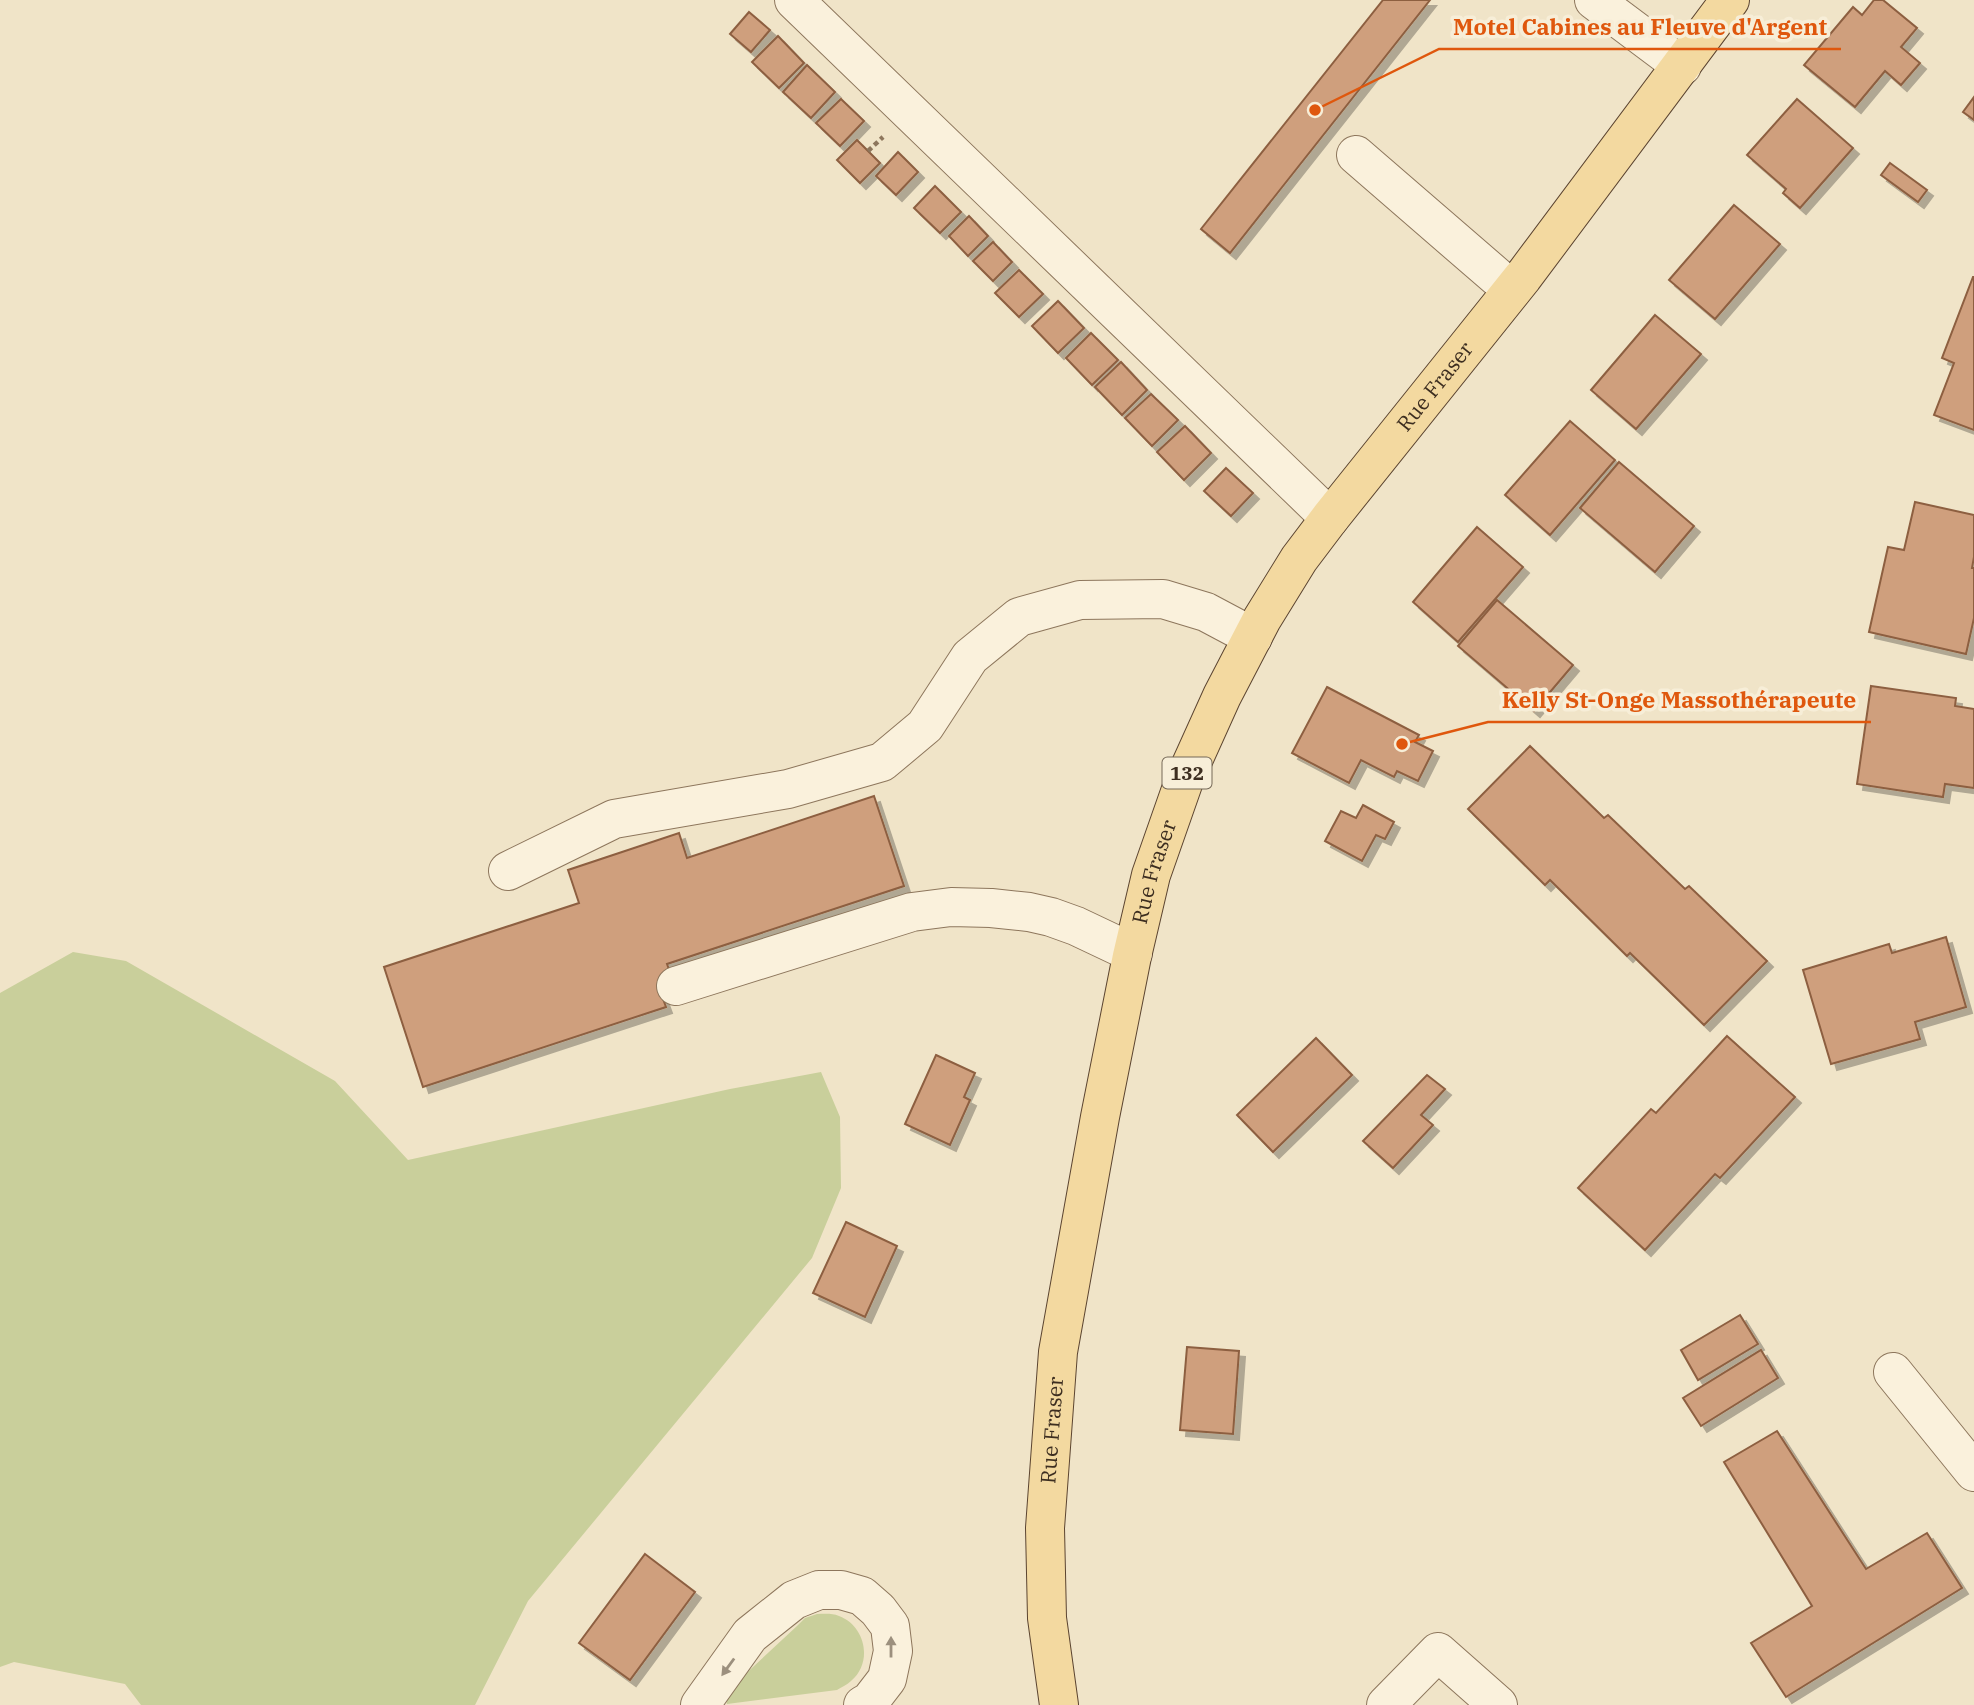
<svg xmlns="http://www.w3.org/2000/svg" width="1974" height="1705" font-family="'IBM Plex Serif',serif">
  <style>
    .green { fill: #c9cf9b }
    .building { fill: #cf9f7d; stroke: #8d5f41; stroke-width: 2; filter: url(#shadow) }
    .lines { fill: none; stroke-linecap: round; stroke-linejoin: round }
    .minor-casing { stroke: #8d765c; stroke-width: 40 }
    .major-casing { stroke: #5b4430; stroke-width: 40 }
    .path { stroke: #8d765c; stroke-width: 4.5; stroke-dasharray: 5 3.5; stroke-linecap: butt }
    .minor { stroke: #faf1dc; stroke-width: 38 }
    .major { stroke: #f3d9a0; stroke-width: 38 }
    .oneway { fill: #9c907e }
    .labels { text-anchor: middle; stroke-width: 7; stroke-linejoin: round; paint-order: stroke }
    .shield { fill: #f7eed8; stroke: #756857; stroke-width: 2 }
    .shield-label { font-size: 19px; font-weight: bold; fill: #3d2e20 }
    .street-label { font-size: 21px; fill: #3d2e20; stroke: #f7eed8 }
    .leader { fill: none; stroke: #df570d; stroke-width: 2.5 }
    .callout-dot { fill: #df570d; stroke: #f7eed8; stroke-width: 2.5 }
    .callout-label { font-size: 23px; text-anchor: middle; font-weight: bold; fill: #df570d; stroke: #f7eed8; stroke-width: 7; stroke-linejoin: round; paint-order: stroke }
  </style>
  <defs>
    <filter id="shadow"><feDropShadow dx="6" dy="6" stdDeviation="0" flood-color="#0004"/></filter>
  </defs>
  <rect width="100%" height="100%" fill="#f0e4c8"/>
  <!-- green -->
  <g class="green">
    <path d="M73,952L126,961L335,1081L408,1160L730,1089L821,1072L840,1117L841,1188L812,1258L528,1601L475,1705H141L125,1684L14,1662L0,1667V993Z"/>
    <path d="M817,1614C824,1614 832,1613 839,1616C866,1626 873,1663 851,1681C847,1685 841,1687 837,1690L727,1704L724,1694L797,1626L805,1618Z"/>
  </g>
  <!-- building -->
  <g class="building">
    <path d="M1383,0H1430L1230,253L1201,229Z"/>
    <path d="M1874,0H1883L1917,28L1901,47L1920,63L1901,85L1885,71L1855,107L1804,65L1853,7L1862,15Z"/>
    <path d="M749,12L770,30L751,52L730,34Z"/>
    <path d="M778,36L804,63L779,88L752,62Z"/>
    <path d="M807,65L835,92L811,118L783,92Z"/>
    <path d="M1974,97V120L1963,112Z"/>
    <path d="M841,99L864,121L840,146L816,123Z"/>
    <path d="M1797,99L1853,148L1800,208L1783,193L1786,189L1747,155Z"/>
    <path d="M857,140L880,163L860,183L837,160Z"/>
    <path d="M898,152L918,172L896,195L876,176Z"/>
    <path d="M1890,163L1927,190L1918,202L1881,175Z"/>
    <path d="M935,186L961,212L940,233L914,208Z"/>
    <path d="M1734,205L1780,244L1715,319L1669,280Z"/>
    <path d="M969,216L988,236L968,256L949,236Z"/>
    <path d="M993,242L1012,262L993,281L973,261Z"/>
    <path d="M1019,270L1043,294L1019,317L995,293Z"/>
    <path d="M1973,277H1974V430L1934,415L1954,363L1942,358Z"/>
    <path d="M1058,301L1084,328L1058,353L1032,326Z"/>
    <path d="M1655,315L1701,354L1636,429L1591,390Z"/>
    <path d="M1091,333L1118,360L1092,385L1066,358Z"/>
    <path d="M1121,362L1147,390L1122,415L1095,387Z"/>
    <path d="M1151,394L1178,420L1152,446L1125,418Z"/>
    <path d="M1570,421L1615,460L1550,535L1505,495Z"/>
    <path d="M1185,426L1211,453L1184,480L1157,452Z"/>
    <path d="M1619,462L1694,526L1655,572L1580,508Z"/>
    <path d="M1226,468L1253,493L1231,516L1204,491Z"/>
    <path d="M1915,502L1974,515V557L1972,568H1974V618L1966,654L1869,632L1888,547L1904,550Z"/>
    <path d="M1477,527L1523,567L1458,642L1413,602Z"/>
    <path d="M1497,600L1573,665L1534,711L1458,646Z"/>
    <path d="M1871,686L1956,698L1955,706L1974,709V788L1945,784L1943,797L1857,784Z"/>
    <path d="M1327,687L1419,735L1415,742L1433,751L1418,781L1397,771L1394,777L1361,760L1349,783L1292,753Z"/>
    <path d="M1530,746L1604,818L1608,815L1685,889L1689,886L1767,961L1704,1025L1630,953L1627,956L1550,880L1545,885L1468,809Z"/>
    <path d="M874,796L904,886L667,964L674,984L659,988L666,1007L423,1087L384,967L579,903L568,870L679,833L687,858Z"/>
    <path d="M1363,805L1394,822L1385,839L1376,835L1362,861L1325,841L1341,811L1356,818Z"/>
    <path d="M1946,937L1966,1007L1915,1022L1920,1039L1831,1064L1803,970L1889,944L1892,953Z"/>
    <path d="M1727,1036L1795,1097L1720,1178L1715,1174L1645,1250L1578,1188L1651,1109L1656,1113Z"/>
    <path d="M1316,1038L1352,1075L1273,1152L1237,1115Z"/>
    <path d="M936,1055L975,1073L964,1097L970,1100L950,1145L905,1124Z"/>
    <path d="M1427,1075L1445,1089L1421,1115L1433,1125L1393,1168L1363,1141Z"/>
    <path d="M846,1222L897,1246L865,1317L813,1293Z"/>
    <path d="M1740,1315L1758,1344L1698,1380L1681,1350Z"/>
    <path d="M1187,1347L1239,1351L1233,1434L1180,1430Z"/>
    <path d="M1761,1350L1778,1378L1701,1426L1683,1398Z"/>
    <path d="M1777,1431L1866,1569L1927,1533L1962,1588L1786,1697L1751,1643L1812,1606L1724,1462Z"/>
    <path d="M645,1554L695,1592L630,1680L579,1643Z"/>
  </g>
  <g class="lines">
    <defs>
      <g id="minor">
        <path d="M794,0L1330,518"/>
        <path d="M1594,0L1682,66"/>
        <path d="M1356,155L1512,290"/>
        <path d="M508,871L614,819L788,789L882,762L925,726L970,657L1019,617L1080,600L1163,599L1206,612L1253,637"/>
        <path d="M676,986L912,912L951,907L991,908L1029,912L1051,917L1076,926L1133,953"/>
        <path d="M1893,1372L1974,1472"/>
        <path d="M700,1705L750,1635L794,1600L819,1590H841L862,1596L878,1610L890,1626L893,1651L887,1679L870,1701L863,1705"/>
        <path d="M1386,1705L1438,1652L1498,1705"/>
      </g>
      <g id="major">
        <path id="s1" d="M1059,1705L1047,1618L1045,1528L1058,1352L1100,1117L1132,956L1151,875L1185,778L1222,696L1262,619L1299,559L1330,518L1523,277L1730,0"/>
      </g>
    </defs>
    <!-- minor casing -->
    <use href="#minor" class="minor-casing"/>
    <!-- major casing -->
    <use href="#major" class="major-casing"/>
    <!-- path -->
    <path class="path" d="M868,151L883,137"/>
    <!-- minor -->
    <use href="#minor" class="minor"/>
    <!-- major -->
    <use href="#major" class="major"/>
  </g>
  <!-- one-way arrows -->
  <defs><path id="oneway-solid" d="M-6-.8H1V-3.2L6.5 0L1 3.2V.8H-6Z" transform="scale(1.75)"/></defs>
  <g class="oneway">
    <use href="#oneway-solid" transform="translate(891 1647) rotate(-90)"/>
    <use href="#oneway-solid" transform="translate(728 1667) rotate(126)"/>
  </g>
  <g class="labels">
    <!-- shield labels -->
    <rect class="shield" x="1162.5" y="757.5" width="49" height="31" rx="5"/>
    <g class="shield-label">
      <text x="1187" y="780">132</text>
    </g>
    <!-- street labels -->
    <g class="street-label">
      <text dy="7" stroke="none"><textPath href="#s1" startOffset="1410">Rue Fraser</textPath></text>
      <text dy="7" stroke="none"><textPath href="#s1" startOffset="844">Rue Fraser</textPath></text>
      <text dy="7" stroke="none"><textPath href="#s1" startOffset="276">Rue Fraser</textPath></text>
    </g>
  </g>
  <!-- callouts -->
  <path class="leader" d="M1315 110L1439 49H1841M1402 744L1488 722H1871"/>
  <g class="callout-dot">
    <circle cx="1315" cy="110" r="7"/>
    <circle cx="1402" cy="744" r="7"/>
  </g>
  <g class="callout-label">
    <text x="1640" y="35">Motel Cabines au Fleuve d'Argent</text>
    <text x="1679" y="708">Kelly St-Onge Massothérapeute</text>
  </g>
</svg>
